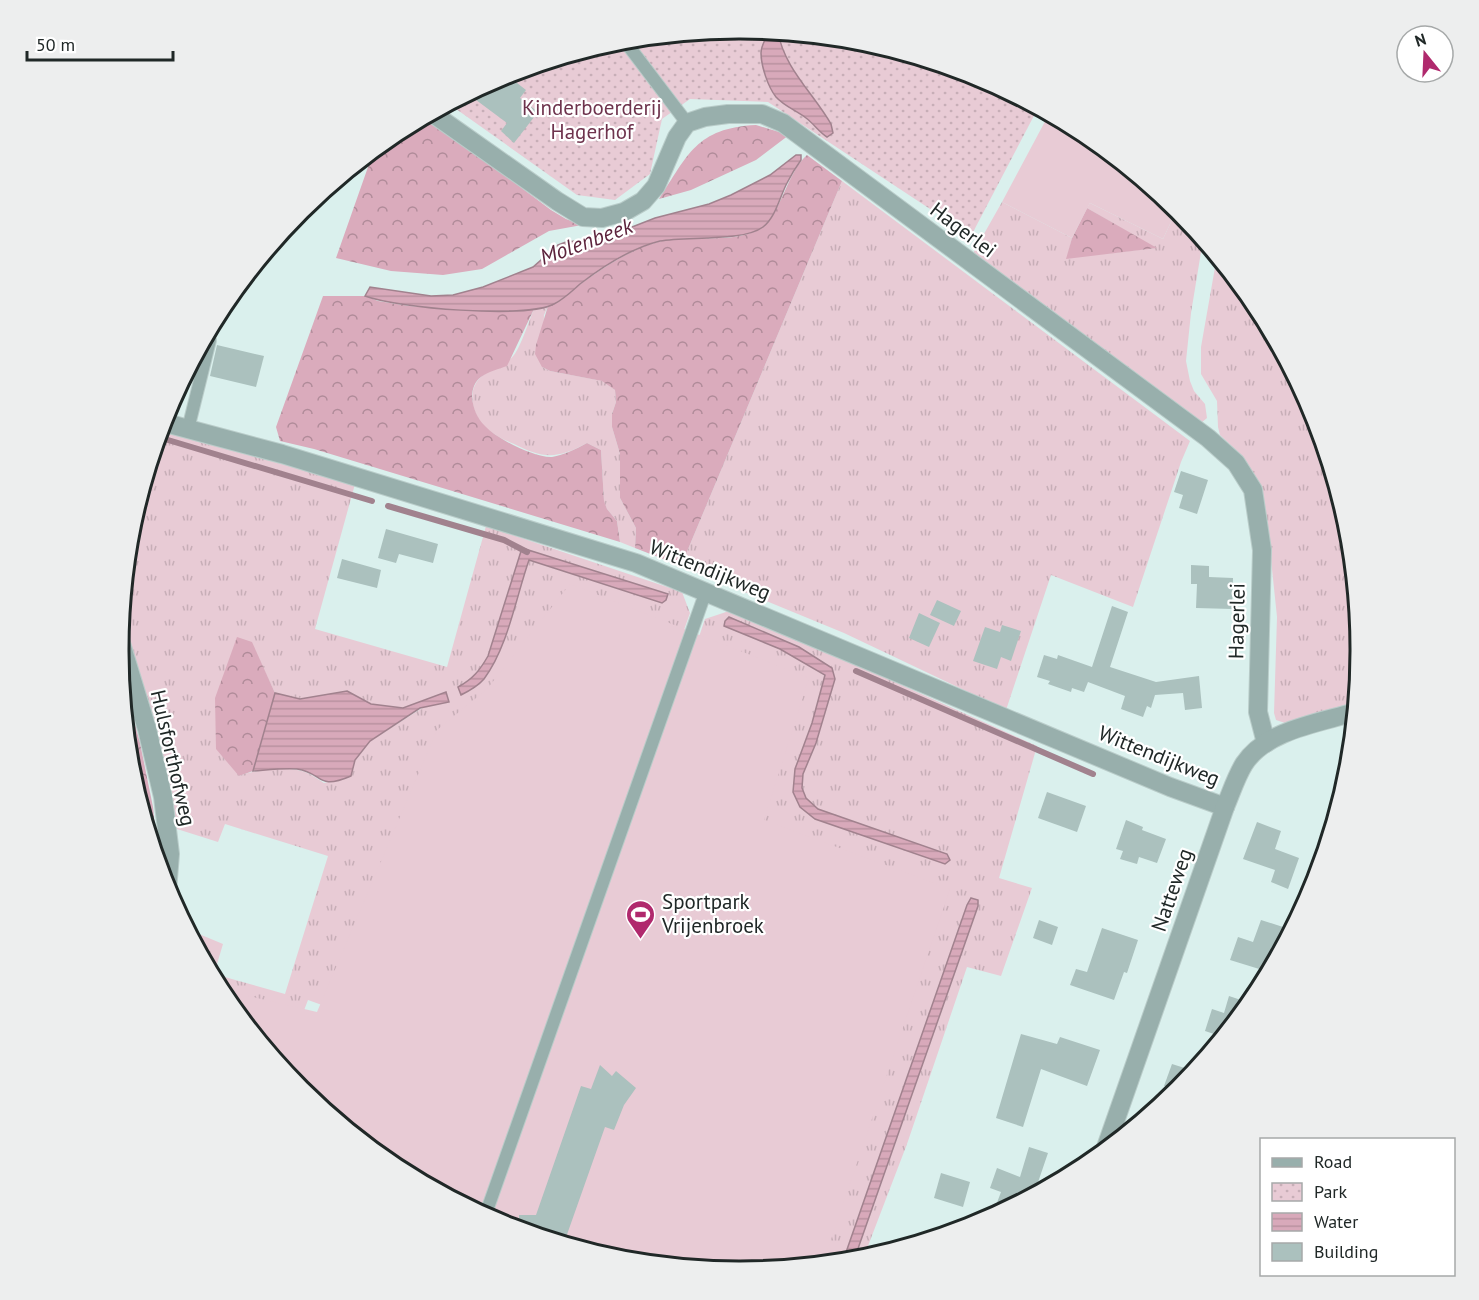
<svg xmlns="http://www.w3.org/2000/svg" width="1479" height="1300" font-family="'PT Sans',sans-serif">
  <style>
    .grass { fill: url(#grass-tufts); fill-rule: evenodd }
    .forest { fill: url(#forest-crowns) }
    .park { fill: url(#park-dots) }
    .garden { fill: #e8cbd5 }
    .water { fill: url(#water-rules); stroke: #a1828e; stroke-width: 1.5 }
    .lines { fill: none; stroke-linecap: round; stroke-linejoin: round }
    .stream { stroke: #a1828e; stroke-width: 6 }
    .building { fill: #abc1be }
    .lane-casing { stroke: #b9ccc9; stroke-width: 14 }
    .street-casing { stroke: #b9ccc9; stroke-width: 20 }
    .lane { stroke: #98afac; stroke-width: 12 }
    .street { stroke: #98afac; stroke-width: 18 }
    .labels { text-anchor: middle; stroke-width: 4.5; stroke-linejoin: round; paint-order: stroke }
    .park-label { font-size: 21px; fill: #6e334d; stroke: #fff }
    .street-label { font-size: 21px; fill: #202827; stroke: #fff }
    .poi-label { font-size: 21px; fill: #202827; stroke: #fff; text-anchor: start }
    .water-label { font-size: 22px; font-style: italic; fill: #5c233c; stroke: #fff }
    .rim { fill: none; stroke: #202827; stroke-width: 3 }
  </style>
  <defs>
    <pattern id="grass-tufts" width="24" height="20" patternUnits="userSpaceOnUse" patternTransform="scale(1.5)"><rect width="24" height="20" fill="#e8cbd5"/><path d="M3 7l-1-3M5 7V3M7 7l1-3M15 17l-1-3M17 17v-4M19 17l1-3" fill="none" stroke="#c7aeb7"/></pattern>
    <pattern id="forest-crowns" width="20" height="18" patternUnits="userSpaceOnUse" patternTransform="scale(1.5)"><rect width="20" height="18" fill="#daabbc"/><path d="M2 6a3 3 0 1 1 6 0M12 15a3 3 0 1 1 6 0" fill="none" stroke="#b08b99"/></pattern>
    <pattern id="park-dots" width="8" height="8" patternUnits="userSpaceOnUse" patternTransform="scale(1.5)"><rect width="8" height="8" fill="#e8cbd5"/><path d="M2 2h.1M6 6h.1" fill="none" stroke="#c7aeb7" stroke-width="1.8" stroke-linecap="round"/></pattern>
    <pattern id="water-rules" width="6" height="5" patternUnits="userSpaceOnUse" patternTransform="scale(1.5)"><rect width="6" height="5" fill="#d8a9ba"/><path d="M0 2.5h6" fill="none" stroke="#b991a0"/></pattern>
  </defs>
  <rect width="100%" height="100%" fill="#daf0ed"/>
  <!-- grass -->
  <g class="grass">
    <path d="M842,181L1190,441L1181,462L1133,607L1051,575L1006,710L844,633L681,566Z"/>
    <path d="M1002,202L1072,238L1067,258L1155,248L1087,208L1090,203L1163,239L1177,209L1179,211L1203,240L1191,313L1186,361L1190,381L1194,391L1205,404L1207,418L1201,423L972,255Z"/>
    <path d="M1217,256L1256,305L1314,412L1349,529L1361,650L1356,704L1288,724L1276,720L1274,713L1277,617L1270,550L1240,454L1220,435L1218,427L1217,401L1201,374V347Z"/>
    <path d="M548,306L544,315L542,367L550,371L603,381L615,390L616,402L612,414V427L620,454V498L636,528L635,548L620,542L617,521L607,509L604,502L601,450L587,443C558,459 543,459 514,444C504,440 494,435 486,428C473,416 466,392 480,378C489,369 506,366 514,355C521,346 529,321 534,309Z"/>
    <path d="M160,431L355,484L315,629L447,667L486,526L682,592L690,613L525,1078L308,1000L298,1026L228,1002L223,995L187,929L223,944L214,974L285,994L328,856L225,824L218,842L177,829L172,797L156,724L121,616L130,528ZM522,548L662,603L528,560L483,679L459,687C473,679 480,670 488,656ZM251,642L275,693L300,699L347,691L371,704L403,708L446,693L370,741L355,760L351,776L324,783C316,778 307,771 297,770C280,767 255,770 239,776Z"/>
    <path d="M729,611L835,655L1037,746L999,878L1032,888L1001,976L967,967L907,1144L863,1259L854,1260L978,906L971,899L967,905L843,1261L740,1271L618,1259L501,1224L705,619Z"/>
  </g>
  <!-- forest -->
  <g class="forest">
    <path d="M426,116L551,210L566,219L582,225L549,231L482,269L443,275L391,271L336,258L374,150L395,133Z"/>
    <path d="M756,125L789,135L756,160L691,190L659,199C688,155 696,128 756,125Z"/>
    <path d="M807,155L842,181L681,566L635,548L636,528L620,498V454L612,427V414L616,402L615,390L602,381L550,371L542,367L535,354L536,345L548,306C561,302 571,291 582,283C604,267 631,249 658,242C690,233 731,246 761,228C780,217 787,172 807,155Z"/>
    <path d="M1087,208L1157,248L1066,259L1072,238Z"/>
    <path d="M323,296H365L378,301L409,306L459,309H534L507,366C499,369 489,371 481,377C475,381 472,389 472,397C473,408 477,418 485,426C497,439 535,458 552,457C564,455 576,449 587,443L601,450L604,501L607,509L617,521L620,542L314,449L280,441L276,427Z"/>
    <path d="M237,637L252,642L275,693L253,771L239,776L216,749L215,698Z"/>
    <path d="M119,665L140,743L153,807L159,866L130,771Z"/>
  </g>
  <!-- park -->
  <path class="park" d="M740,29L861,41L978,76L1038,108L971,236L768,102L690,99L662,119L650,174L615,200L577,195L449,104L502,76L619,40Z"/>
  <!-- garden -->
  <g class="garden">
    <path d="M1049,114L1085,133L1177,209L1163,239L1090,203L1072,238L1002,202Z"/>
    <path d="M570,584L809,678L764,820L950,889L823,1263L740,1271L618,1259L501,1224L394,1167L300,1089L219,989L317,1012L437,730L487,689Z"/>
  </g>
  <!-- water -->
  <g class="water">
    <path d="M770,31L778,32C784,68 814,94 831,124L833,133L827,137C819,132 814,124 806,118C797,111 784,106 776,97C768,87 761,66 761,53C761,45 766,38 770,31Z"/>
    <path d="M796,155H801V160C796,167 791,175 787,183C780,196 776,217 763,227C743,242 686,236 660,241C632,248 602,267 580,284C572,291 564,299 554,304C525,319 397,308 365,296L370,287L431,296L453,295L483,287L533,267L558,245L566,242L604,238L655,218L709,204L731,195L770,175Z"/>
    <path d="M522,548L668,594L666,600L662,603L529,560C516,597 508,647 484,679C478,686 469,691 461,695L458,687C473,679 480,670 488,656Z"/>
    <path d="M729,617L799,647L832,668L835,679L816,743L803,774L802,788L806,798L818,809L947,854L950,860L945,864L815,819L800,807L793,792L795,769L812,723L825,675L780,649L724,626L725,621Z"/>
    <path d="M347,691L371,704L403,708L446,692L449,702L420,708L370,741L355,760L351,776C316,791 324,773 297,769C283,768 267,770 253,771L275,693L300,699Z"/>
    <path d="M971,898L978,900V906L854,1260L843,1261L967,905Z"/>
  </g>
  <g class="lines">
    <!-- stream -->
    <g class="stream">
      <path d="M158,437L372,501"/>
      <path d="M388,506L504,540L527,552"/>
      <path d="M856,671L1093,774"/>
    </g>
  </g>
  <!-- building -->
  <g class="building">
    <path d="M508,74V76L526,90L520,98L538,112L514,143L501,131L507,123L468,94Z"/>
    <path d="M217,345L264,356L256,387L210,376Z"/>
    <path d="M1181,471L1208,480L1197,514L1179,508L1183,495L1174,492Z"/>
    <path d="M386,529L438,544L433,563L399,554L396,563L378,558Z"/>
    <path d="M342,559L381,570L377,588L337,578Z"/>
    <path d="M1191,565L1209,566V577L1233,578L1232,609L1196,608L1197,584H1191Z"/>
    <path d="M937,600L961,611L954,626L930,615Z"/>
    <path d="M1112,606L1128,612L1110,667L1156,682L1199,676L1202,708L1185,710L1183,693L1155,695L1151,708L1147,706L1143,717L1121,709L1125,696L1088,682L1084,692L1072,688L1071,692L1048,684L1050,681L1037,677L1044,655L1057,659L1058,655L1092,667Z"/>
    <path d="M919,613L940,623L929,647L909,638Z"/>
    <path d="M1002,625L1021,631L1011,661L1001,657L997,669L973,661L985,627L1000,632Z"/>
    <path d="M1047,792L1086,806L1077,832L1038,818Z"/>
    <path d="M1126,820L1143,827L1142,830L1166,839L1157,863L1139,857L1137,864L1120,859L1123,851L1116,849Z"/>
    <path d="M1257,822L1281,831L1275,849L1299,858L1288,889L1271,882L1275,870L1243,859Z"/>
    <path d="M1039,920L1058,927L1052,945L1033,938Z"/>
    <path d="M1261,920L1283,927L1269,972L1230,960L1238,937L1253,942Z"/>
    <path d="M1102,928L1138,940L1127,973L1124,972L1114,1000L1070,985L1076,969L1087,972Z"/>
    <path d="M1229,996L1250,1003L1214,1047L1217,1035L1205,1031L1212,1009L1224,1013Z"/>
    <path d="M1021,1034L1057,1044L1060,1037L1100,1050L1087,1086L1041,1069L1023,1127L996,1118Z"/>
    <path d="M1172,1064L1194,1071L1178,1091L1164,1086Z"/>
    <path d="M600,1065L612,1076L616,1071L636,1088L624,1105L614,1130L605,1127L564,1243L519,1229V1215H536L581,1086L591,1089Z"/>
    <path d="M1029,1147L1048,1153L1034,1194L992,1216L1001,1192L990,1188L997,1168L1020,1177Z"/>
    <path d="M941,1173L970,1182L963,1207L934,1198Z"/>
  </g>
  <g class="lines">
    <defs>
      <g id="lane">
        <path d="M624,40L687,123"/>
        <path d="M188,429L210,340"/>
        <path d="M485,1216L706,591"/>
      </g>
      <g id="street">
        <path d="M432,113L557,201L583,217L602,218L624,212L643,201L656,186L677,137L687,123L705,117L728,114H762L783,123L1208,438L1236,463L1253,490L1262,550L1258,712L1266,743"/>
        <path d="M162,422L282,454L636,563L1170,787L1225,807"/>
        <path d="M119,637L147,729L163,797L170,854L167,891"/>
        <path d="M1105,1150L1225,807C1231,793 1236,777 1244,764C1266,730 1319,723 1355,712"/>
      </g>
    </defs>
    <!-- lane casing -->
    <use href="#lane" class="lane-casing"/>
    <!-- street casing -->
    <use href="#street" class="street-casing"/>
    <!-- lane -->
    <use href="#lane" class="lane"/>
    <!-- street -->
    <use href="#street" class="street"/>
  </g>
  <!-- icons -->
  <defs>
    <symbol id="stadium-pin" viewBox="-11 -11 22 30"><path d="M0 17L-7.5 6A9.5 9.5 0 1 1 7.5 6Z" fill="#b0296d" stroke="#fff"/><path d="M0-5a6.5 5 0 1 0 0 10a6.5 5 0 1 0 0-10ZM-3.5-1.8h7v3.6h-7Z" fill="#fff"/></symbol>
  </defs>
  <g fill-rule="evenodd">
    <use href="#stadium-pin" x="624" y="898" width="33" height="45"/>
  </g>
  <g class="labels">
    <!-- park labels -->
    <g class="park-label">
      <text x="592" y="115">Kinderboerderij<tspan x="592" dy="24">Hagerhof</tspan></text>
    </g>
    <!-- street labels -->
    <g class="street-label">
      <text transform="translate(963 230) rotate(37)" y="7">Hagerlei</text>
      <text transform="translate(710 570) rotate(22)" y="7">Wittendijkweg</text>
      <text transform="translate(1237 621) rotate(-89)" y="7">Hagerlei</text>
      <text transform="translate(1159 756) rotate(22)" y="7">Wittendijkweg</text>
      <text transform="translate(173 758) rotate(77)" y="7">Hulsforthofweg</text>
      <text transform="translate(1172 890) rotate(-71)" y="7">Natteweg</text>
    </g>
    <!-- poi labels -->
    <g class="poi-label">
      <text x="662" y="909">Sportpark<tspan x="662" dy="24">Vrijenbroek</tspan></text>
    </g>
    <!-- water labels -->
    <g class="water-label">
      <text transform="translate(586 241) rotate(-20)" y="8">Molenbeek</text>
    </g>
  </g>
  <!-- crop -->
  <path d="M0 0H1479V1300H0ZM739 39H740A610 610 0 0 1 1350 649V651A610 610 0 0 1 740 1261H739A610 610 0 0 1 129 651V649A610 610 0 0 1 739 39Z" fill="#edeeee" fill-rule="evenodd"/>
  <path class="rim" d="M739 39H740A610 610 0 0 1 1350 649V651A610 610 0 0 1 740 1261H739A610 610 0 0 1 129 651V649A610 610 0 0 1 739 39Z"/>
  <!-- legend -->
  <rect x="1260" y="1138" width="195" height="138" fill="#ffffff" stroke="#a6a9a9" stroke-width="1.5"/>
  <rect x="1272" y="1158" width="30" height="9" fill="#98afac" stroke="#a6a9a9" stroke-width="1.5"/>
  <text x="1314" y="1168" font-size="18" fill="#202827">Road</text>
  <rect x="1272" y="1183" width="30" height="18" fill="url(#park-dots)" stroke="#a6a9a9" stroke-width="1.5"/>
  <text x="1314" y="1198" font-size="18" fill="#202827">Park</text>
  <rect x="1272" y="1213" width="30" height="18" fill="url(#water-rules)" stroke="#a6a9a9" stroke-width="1.5"/>
  <text x="1314" y="1228" font-size="18" fill="#202827">Water</text>
  <rect x="1272" y="1243" width="30" height="18" fill="#abc1be" stroke="#a6a9a9" stroke-width="1.5"/>
  <text x="1314" y="1258" font-size="18" fill="#202827">Building</text>
  <!-- north arrow -->
  <g transform="translate(1425 54) rotate(342)"><circle r="28" fill="#ffffff" stroke="#a6a9a9" stroke-width="1.5"/>
  <path d="M0-4.5L10 22L0 15L-10 22Z" fill="#b0296d"/>
  <text y="-9" font-size="16" font-weight="bold" text-anchor="middle" fill="#202827">N</text>
  </g>
  <!-- scale -->
  <path d="M27 51v9h146v-9" fill="none" stroke="#202827" stroke-width="3"/>
  <text x="36" y="51" font-size="18" fill="#202827" stroke="#ffffff" stroke-width="4.5" paint-order="stroke">50 m</text>
</svg>
